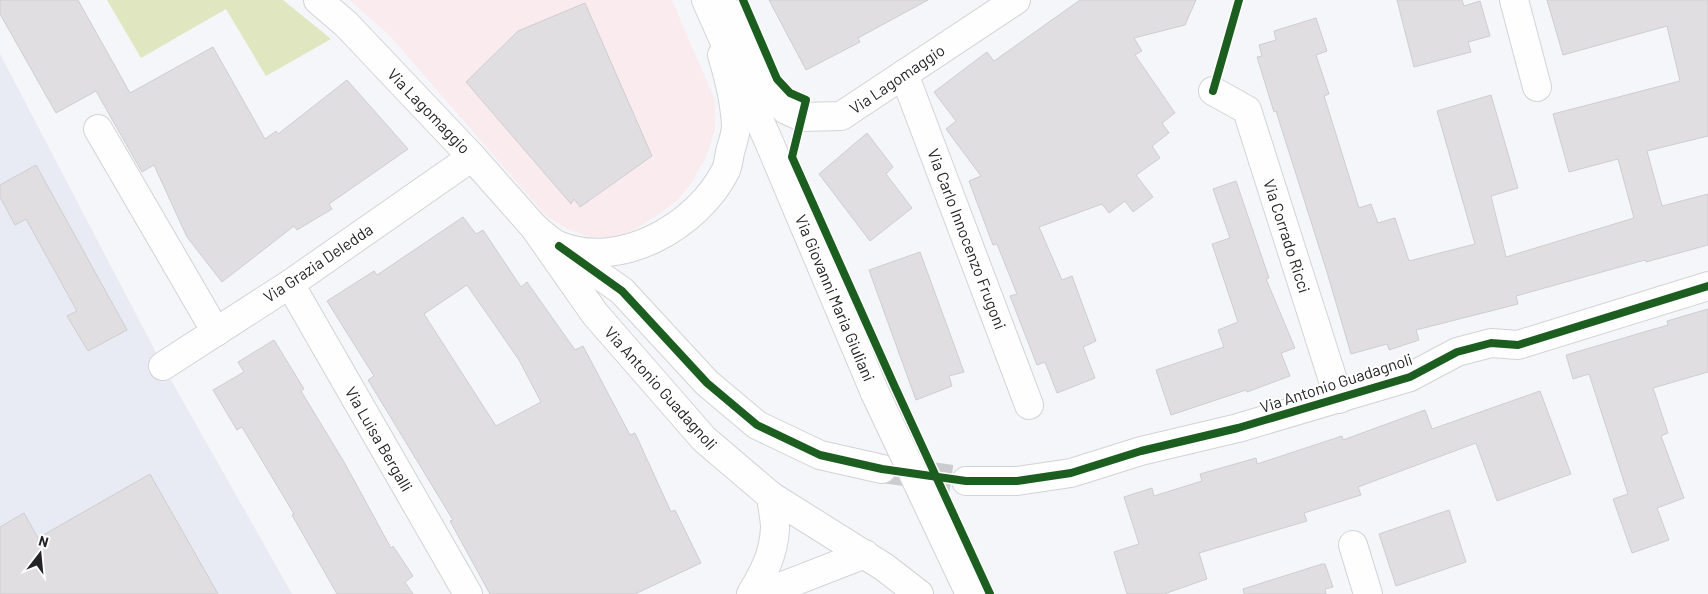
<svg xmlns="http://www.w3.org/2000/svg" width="1708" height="594" font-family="Barlow,sans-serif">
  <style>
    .commercial { fill: #faecee }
    .built { fill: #e8eaf4 }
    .green { fill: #e0e6bf }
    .building { fill: #e0dee0; stroke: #cecdcf; fill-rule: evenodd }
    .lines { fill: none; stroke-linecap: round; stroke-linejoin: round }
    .minor-tunnel { stroke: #cbccd0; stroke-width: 28; stroke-dasharray: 28 14; stroke-linecap: butt }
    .minor-casing { stroke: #d2d3d6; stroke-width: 30 }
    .major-casing { stroke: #d2d3d6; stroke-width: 30 }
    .minor { stroke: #fefefe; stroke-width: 28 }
    .major { stroke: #fefefe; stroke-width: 28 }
    .major-bridge-casing { stroke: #d2d3d6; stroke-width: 30; stroke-linecap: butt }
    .major-bridge { stroke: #fefefe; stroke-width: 28 }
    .cycleway-casing { stroke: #fff; stroke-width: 11 }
    .cycleway { stroke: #1b5e20; stroke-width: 8 }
    .labels { text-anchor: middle; stroke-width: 4; stroke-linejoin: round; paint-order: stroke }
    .street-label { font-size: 16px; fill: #242427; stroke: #fff }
  </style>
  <rect width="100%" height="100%" fill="#f5f6fa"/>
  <!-- commercial -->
  <path class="commercial" d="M349,0H672L715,100V130L706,157L692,182L678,200L658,215L642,225L620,236L593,238L567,229L545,215L389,35Z"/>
  <!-- built -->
  <path class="built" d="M0,54L163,366L292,594H0Z"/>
  <!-- green -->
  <path class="green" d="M107,0H283L331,39L266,76L226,9L141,58Z"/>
  <!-- building -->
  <g class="building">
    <path d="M0,0H78L130,93L213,47L265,139L276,131L278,134L347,80L408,149L329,204L332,209L297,230L294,226L222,282L187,237L154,165L142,172L96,91L56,113L0,14Z"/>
    <path d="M769,0H928L858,38L860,42L806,70Z"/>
    <path d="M1080,0H1196L1185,25L1134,38L1142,51L1135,55L1175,113L1162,123L1169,133L1152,146L1160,158L1136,175L1153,197L1133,212L1125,201L1109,213L1102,204L1039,227L1062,280L1072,276L1096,341L1083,347L1095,378L1057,393L1045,362L1037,365L1010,296L1017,294L997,244L993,245L969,181L981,176L946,129L956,121L934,92L987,52L994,61Z"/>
    <path d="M1397,0H1462L1464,6L1480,1L1490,36L1468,42L1471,52L1414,67Z"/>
    <path d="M1547,0H1708V136L1647,151L1662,206L1708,194V245L1646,262L1645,260L1516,296L1518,304L1416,330L1419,340L1389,350L1387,344L1351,354L1327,272L1276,111L1274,112L1257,57L1262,56L1259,45L1276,40L1274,31L1316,18L1327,51L1316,55L1329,94L1324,96L1359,208L1371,204L1378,223L1395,218L1409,261L1475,244L1437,111L1491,95L1518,188L1491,196L1506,257L1634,218L1618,159L1569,172L1553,114L1680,81L1667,26L1563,55Z"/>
    <path d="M585,3L652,156L580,207L574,199L571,204L466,82L518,31Z"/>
    <path d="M867,133L893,167L886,174L912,208L870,241L819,174Z"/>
    <path d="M36,165L127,330L88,351L67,316L77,311L26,219L15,225L0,197V185Z"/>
    <path d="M1236,181L1269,278L1266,279L1295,348L1281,353L1290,376L1247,392L1246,390L1171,415L1156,370L1224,347L1218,330L1238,322L1212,244L1230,238L1213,189Z"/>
    <path d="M463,217L476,234L483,230L521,287L527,282L575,350L583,346L630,435L635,433L671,512L675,510L701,563L635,594H490L450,521L453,520L368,380L374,376L327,301L374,271L377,275ZM467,285L519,360L541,402L496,426L424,314Z"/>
    <path d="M920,252L964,372L949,376L952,386L916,400L869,270Z"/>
    <path d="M1708,309V372L1653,388L1668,433L1661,436L1684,498L1657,508L1669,540L1632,553L1613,499L1628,494L1589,374L1573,379L1566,355L1668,325L1667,321Z"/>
    <path d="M274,340L304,389L301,391L344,462L391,548L393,546L413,576L405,582L413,594H337L292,515L294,514L242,427L237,430L213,390L244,372L238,362Z"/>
    <path d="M1540,391L1571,474L1497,501L1476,443L1358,487L1361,495L1304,513L1307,521L1199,553L1207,579L1164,594H1127L1114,552L1139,544L1124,497L1152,488L1154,496L1202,481L1200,474L1256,458L1257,464L1342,436L1343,440L1425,410L1432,429Z"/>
    <path d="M150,474L218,594H0V527L24,513L38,538Z"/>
    <path d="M1449,510L1466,562L1396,586L1379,534Z"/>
    <path d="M1322,564H1325L1333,587L1325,589L1326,594H1244L1243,589Z"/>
  </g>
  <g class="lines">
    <!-- minor-tunnel -->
    <path class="minor-tunnel" d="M882,469L966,481"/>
    <defs>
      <g id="minor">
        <path d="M709,0L735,16L767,90L786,110L802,117L841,116L1016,0"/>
        <path d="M1514,0L1537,87"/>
        <path d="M904,74L1029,405"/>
        <path d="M1213,91L1247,110L1339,399"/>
        <path d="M98,129L216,332"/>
        <path d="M535,228C543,234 551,243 560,246C621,270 698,226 726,170C728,165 729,158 730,152C732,144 736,134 736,126C735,102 729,78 722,55"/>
        <path d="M565,251L622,291L707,383L757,425L820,455L882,469"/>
        <path d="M290,284L468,594"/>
        <path d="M163,366L290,284L472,157"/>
        <path d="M966,481H1017L1071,473L1141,451L1238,428L1410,377L1457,352L1491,343L1518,345L1708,286"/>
        <path d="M1353,545L1368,594"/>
        <path d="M751,594C764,573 774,553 775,528C775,518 772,507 771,496"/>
        <path d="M762,594L865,554"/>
      </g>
      <g id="major">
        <path d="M318,0L346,24L472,157L534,227L595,314L704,439L771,496L884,567L919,594"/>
        <path d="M706,0L769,142L875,393"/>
        <path d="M961,575L970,594"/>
      </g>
    </defs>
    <!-- minor casing -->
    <use href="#minor" class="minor-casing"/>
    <!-- major casing -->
    <use href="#major" class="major-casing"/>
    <!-- minor -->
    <use href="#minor" class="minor"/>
    <!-- major -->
    <use href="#major" class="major"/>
    <defs>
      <path id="major-bridge" d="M875,393L961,575"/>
    </defs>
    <!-- major-bridge casing -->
    <use href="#major-bridge" class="major-bridge-casing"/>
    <!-- major-bridge -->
    <use href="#major-bridge" class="major-bridge"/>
    <defs>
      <g id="cycleway">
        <path d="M743,0L777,79L790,93L806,100L792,157L894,385L990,594"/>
        <path d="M1213,91L1239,0"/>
        <path d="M559,246L622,291L707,383L757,425L820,455L882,469L966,481H1017L1071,473L1141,451L1238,428L1410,377L1457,352L1491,343L1518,345L1708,286"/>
      </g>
    </defs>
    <!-- cycleway casing -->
    <use href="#cycleway" class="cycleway-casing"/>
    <!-- cycleway -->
    <use href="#cycleway" class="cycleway"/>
  </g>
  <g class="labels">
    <!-- street labels -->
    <g class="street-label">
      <text transform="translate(897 79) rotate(-34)" y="6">Via Lagomaggio</text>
      <text transform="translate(429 111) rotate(46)" y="6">Via Lagomaggio</text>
      <text transform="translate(1287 236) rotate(72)" y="6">Via Corrado Ricci</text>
      <text transform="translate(967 239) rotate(69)" y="6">Via Carlo Innocenzo Frugoni</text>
      <text transform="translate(318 263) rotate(-34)" y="6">Via Grazia Deledda</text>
      <text transform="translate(835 298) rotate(67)" y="6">Via Giovanni Maria Giuliani</text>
      <text transform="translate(1336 383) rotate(-18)" y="6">Via Antonio Guadagnoli</text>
      <text transform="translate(661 388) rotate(48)" y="6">Via Antonio Guadagnoli</text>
      <text transform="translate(379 439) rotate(60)" y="6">Via Luisa Bergalli</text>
    </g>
  </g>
  <!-- north arrow -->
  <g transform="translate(40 554) rotate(16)" stroke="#ffffff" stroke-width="4" paint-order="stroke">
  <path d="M0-4L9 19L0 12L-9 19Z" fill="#242427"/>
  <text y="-8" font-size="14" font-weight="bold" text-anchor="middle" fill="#242427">N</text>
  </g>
</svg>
